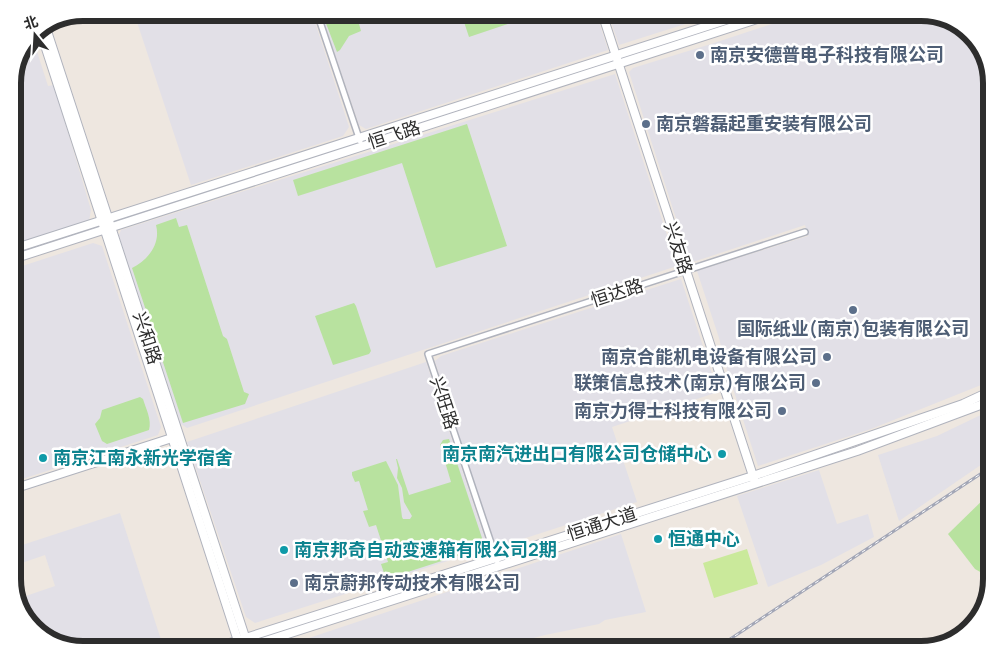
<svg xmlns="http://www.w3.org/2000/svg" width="1004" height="662" font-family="Manrope,'Noto Sans SC',sans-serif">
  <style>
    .industrial { fill: #e2e0e7 }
    .green { fill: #b8e29f }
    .pitch { fill: #cae99b }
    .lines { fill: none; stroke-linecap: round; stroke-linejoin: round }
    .street-casing { stroke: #b0b3bd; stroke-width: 8 }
    .secondary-casing { stroke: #b0b3bd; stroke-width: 10 }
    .street { stroke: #fff; stroke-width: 5 }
    .secondary { stroke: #fff; stroke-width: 8 }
    .rail-casing { stroke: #a2a6b6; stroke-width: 3 }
    .rail { stroke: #fff; stroke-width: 1; stroke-dasharray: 4; stroke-linecap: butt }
    .service-dot { fill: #5c6f8a; stroke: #fff; stroke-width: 2 }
    .culture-dot { fill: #0f9aa8; stroke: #fff; stroke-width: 2 }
    .labels { text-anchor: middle; stroke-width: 5; stroke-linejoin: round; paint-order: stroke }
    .service-label { font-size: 18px; font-weight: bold; fill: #4e5e75; stroke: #fff; text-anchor: start }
    .street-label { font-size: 18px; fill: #2d2d2d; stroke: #fff }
    .culture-label { font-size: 18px; font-weight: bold; fill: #0d838f; stroke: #fff; text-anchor: start }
    .rim { fill: none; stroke: #2d2d2d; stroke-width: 6 }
  </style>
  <rect width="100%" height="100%" fill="#eee7e0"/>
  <!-- industrial -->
  <g class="industrial">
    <path d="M134,13H312L349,127L343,136L191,185Z"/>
    <path d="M321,13H596L608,50L366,129L359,125Z"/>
    <path d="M608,13H720L619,45Z"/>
    <path d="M805,13H921L960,25L982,48L991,83V381L871,429L758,466L727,370L719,338L697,271L808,236L805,225L696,261L690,262L629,72L633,68L711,44Z"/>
    <path d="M32,36L48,86L54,85L91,210L89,221L13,245V79Z"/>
    <path d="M615,74L677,266L187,428L181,424L120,240L119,235L121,230Z"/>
    <path d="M93,243L102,246L161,427L158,435L13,482V269Z"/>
    <path d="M681,279L718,392L612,427L637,502L498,547L494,543L435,361L441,356Z"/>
    <path d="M426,362L488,548L255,623L246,617L187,442Z"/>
    <path d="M987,412L991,419V458L899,521L878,455L937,436Z"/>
    <path d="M819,470L837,524L868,514L874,537L821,565L768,587L737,496Z"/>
    <path d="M120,513L164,649H83L44,637L22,614L17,599L55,586L45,555L13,566V548Z"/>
    <path d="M621,534L646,612L605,620L599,624L545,635L492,649H298L297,647V643L300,641Z"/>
  </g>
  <!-- green -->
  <g class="green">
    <path d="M322,13H356L361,31L349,36L340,50L337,52Z"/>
    <path d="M461,13H511L514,22L469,37Z"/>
    <path d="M467,124L507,246L436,268L402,163L298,196L293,180Z"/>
    <path d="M176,218L179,227L187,225L223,336L227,339L244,392L249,394L245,404L183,423L132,268C148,260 161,244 156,225Z"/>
    <path d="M354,303L356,306L371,351L369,354L333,365L315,316Z"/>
    <path d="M140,397L143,399C146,409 152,420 149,430L107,444L102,441L95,424L100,418L102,410Z"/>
    <path d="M449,439L482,538V548L386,579L381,564L388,562L376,525L369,527L363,511L368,510L359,481L355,482L352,475V472L386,461L398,485L402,517L403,519H410L412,516L404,502L402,488L397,478L398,468L396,459H397L409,495L451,482L440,445L443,440Z"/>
    <path d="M991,492V572L982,573L975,569L948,534Z"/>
  </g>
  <!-- pitch -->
  <path class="pitch" d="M747,549L758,584L714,598L703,563Z"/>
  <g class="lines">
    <defs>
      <g id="street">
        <path d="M317,13L360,141"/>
        <path d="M497,561L428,354L805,232"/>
      </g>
      <g id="secondary">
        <path d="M602,13L754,479"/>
        <path d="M46,28L247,643"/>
        <path d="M40,30L239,644"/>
        <path d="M13,249L748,13"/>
        <path d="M13,259L776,13"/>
        <path d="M13,489L175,437"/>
        <path d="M211,649L753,476L963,404L991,391"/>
        <path d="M241,649L857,451L991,401"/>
      </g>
    </defs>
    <!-- street casing -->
    <use href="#street" class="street-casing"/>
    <!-- secondary casing -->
    <use href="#secondary" class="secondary-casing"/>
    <!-- street -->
    <use href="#street" class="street"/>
    <!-- secondary -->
    <use href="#secondary" class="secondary"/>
    <defs>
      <path id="rail" d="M715,649L991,467"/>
    </defs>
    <!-- rail casing -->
    <use href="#rail" class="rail-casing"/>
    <!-- rail -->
    <use href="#rail" class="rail"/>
  </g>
  <!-- markers -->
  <g class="service-dot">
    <circle cx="700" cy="55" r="5"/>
    <circle cx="646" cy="124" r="5"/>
    <circle cx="853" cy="310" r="5"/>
    <circle cx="827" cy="357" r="5"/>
    <circle cx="816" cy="383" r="5"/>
    <circle cx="782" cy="411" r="5"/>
    <circle cx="294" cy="583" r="5"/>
  </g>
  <g class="culture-dot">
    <circle cx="722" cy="454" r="5"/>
    <circle cx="43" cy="458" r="5"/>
    <circle cx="658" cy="539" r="5"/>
    <circle cx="284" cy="550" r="5"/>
  </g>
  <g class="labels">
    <!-- service labels -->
    <g class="service-label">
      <text x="710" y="61">南京安德普电子科技有限公司</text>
      <text x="656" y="130">南京磐磊起重安装有限公司</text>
      <text x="853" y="335" text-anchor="middle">国际纸业(南京)包装有限公司</text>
      <text x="817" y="363" text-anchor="end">南京合能机电设备有限公司</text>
      <text x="806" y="389" text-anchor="end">联策信息技术(南京)有限公司</text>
      <text x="772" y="417" text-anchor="end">南京力得士科技有限公司</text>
      <text x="304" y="589">南京蔚邦传动技术有限公司</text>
    </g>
    <!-- street labels -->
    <g class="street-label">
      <text transform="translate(394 135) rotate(-18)" y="6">恒飞路</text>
      <text transform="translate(678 248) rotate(72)" y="6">兴友路</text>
      <text transform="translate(617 293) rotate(-18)" y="6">恒达路</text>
      <text transform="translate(147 338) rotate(72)" y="6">兴和路</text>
      <text transform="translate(444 403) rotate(72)" y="6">兴旺路</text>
      <text transform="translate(602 524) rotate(-18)" y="6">恒通大道</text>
    </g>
    <!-- culture labels -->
    <g class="culture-label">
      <text x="712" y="460" text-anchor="end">南京南汽进出口有限公司仓储中心</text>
      <text x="53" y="464">南京江南永新光学宿舍</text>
      <text x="668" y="545">恒通中心</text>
      <text x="294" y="556">南京邦奇自动变速箱有限公司2期</text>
    </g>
  </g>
  <!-- crop -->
  <path d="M0 0H1004V662H0ZM83 21H921A62 62 0 0 1 983 83V579A62 62 0 0 1 921 641H83A62 62 0 0 1 21 579V83A62 62 0 0 1 83 21Z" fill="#fff" fill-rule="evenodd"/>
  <path class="rim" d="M83 21H921A62 62 0 0 1 983 83V579A62 62 0 0 1 921 641H83A62 62 0 0 1 21 579V83A62 62 0 0 1 83 21Z"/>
  <!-- north arrow -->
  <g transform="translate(35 35) rotate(342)" stroke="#ffffff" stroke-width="4" paint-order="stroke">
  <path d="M0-4L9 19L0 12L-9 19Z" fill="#2d2d2d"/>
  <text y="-8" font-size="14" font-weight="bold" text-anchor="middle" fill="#2d2d2d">北</text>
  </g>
</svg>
